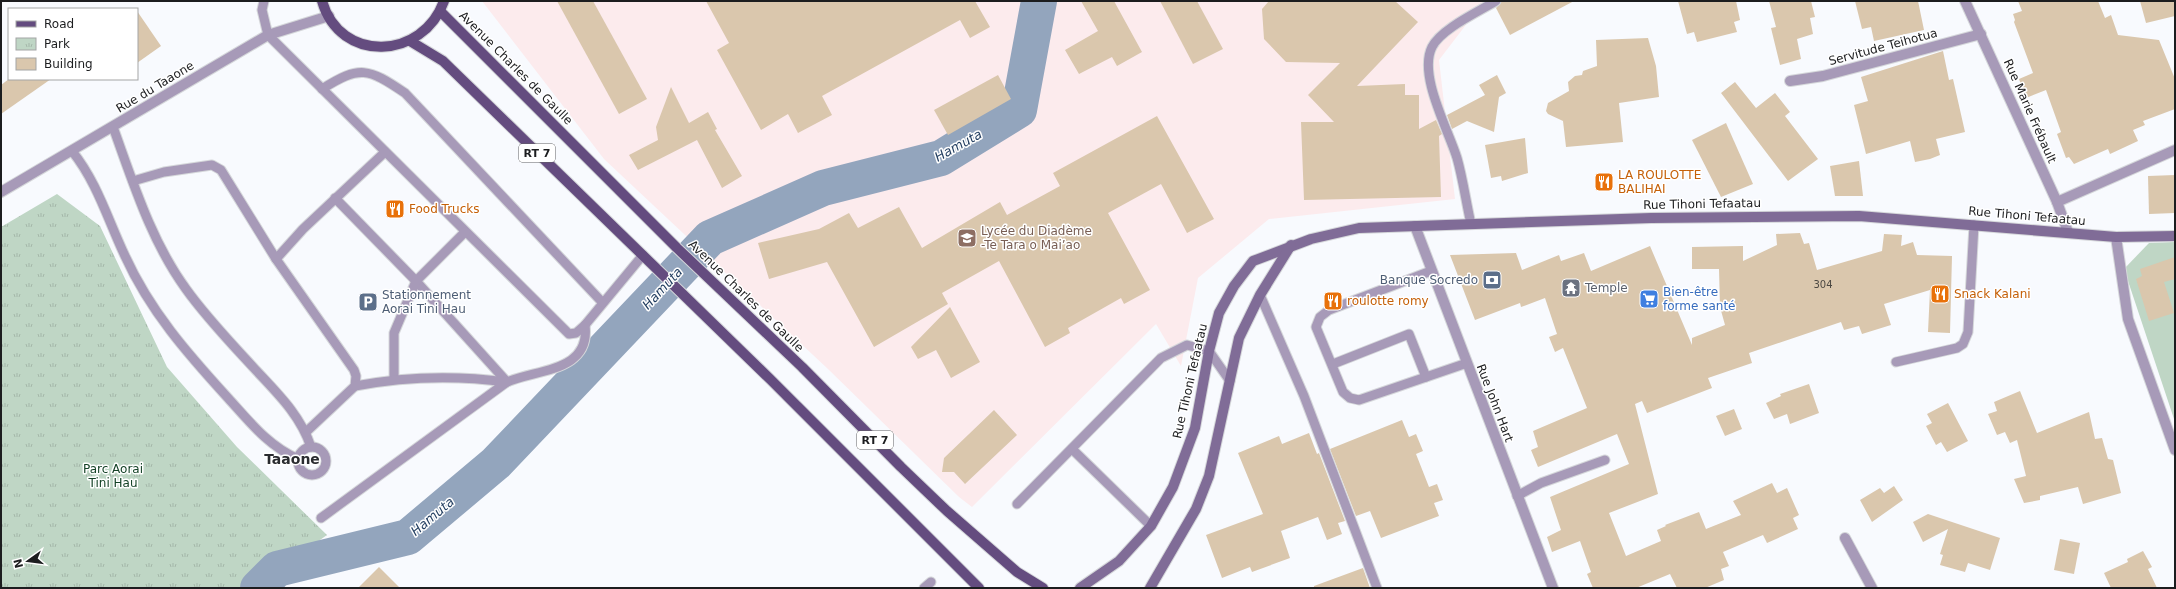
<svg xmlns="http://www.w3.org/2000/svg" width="2176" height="589" font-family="'DejaVu Sans',sans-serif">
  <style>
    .education { fill: #fcebed }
    .green { fill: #bfd6c5 }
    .park { fill: url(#park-tufts) }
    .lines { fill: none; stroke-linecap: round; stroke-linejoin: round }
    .river { stroke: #93a5bd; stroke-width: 36 }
    .building { fill: #dac7ad }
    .lane-casing { stroke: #d5d7da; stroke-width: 11 }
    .street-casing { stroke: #d5d7da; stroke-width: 12 }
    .secondary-casing { stroke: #d5d7da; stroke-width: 12 }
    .primary-casing { stroke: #d5d7da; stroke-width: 12 }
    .lane { stroke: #a79ab8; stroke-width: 9 }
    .street { stroke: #a79ab8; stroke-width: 10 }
    .secondary { stroke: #806c97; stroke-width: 10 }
    .primary { stroke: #644c7f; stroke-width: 10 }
    .labels { text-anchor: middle; stroke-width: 3; stroke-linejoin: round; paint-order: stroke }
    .number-label { font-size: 10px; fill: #4c4842 }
    .shield { fill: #fff; stroke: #606162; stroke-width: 1 }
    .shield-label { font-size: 11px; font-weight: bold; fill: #1c1d1f }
    .street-label { font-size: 12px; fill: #1c1d1f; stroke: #fff }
    .food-label { font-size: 12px; fill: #c56008; stroke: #fff; text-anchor: start }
    .education-label { font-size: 12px; fill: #785e54; stroke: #fff; text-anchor: start }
    .service-label { font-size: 12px; fill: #4e5e75; stroke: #fff; text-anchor: end }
    .worship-label { font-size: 12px; fill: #5b616d; stroke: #fff; text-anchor: start }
    .shop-label { font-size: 12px; fill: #366cbe; stroke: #fff; text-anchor: start }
    .park-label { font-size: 12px; fill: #144226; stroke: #fff }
    .water-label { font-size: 13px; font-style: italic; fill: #1f3b5e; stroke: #fff }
    .quarter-label { font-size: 14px; font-weight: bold; fill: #292b2f; stroke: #fff }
  </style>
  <defs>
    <pattern id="park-tufts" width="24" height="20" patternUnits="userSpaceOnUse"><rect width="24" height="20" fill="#bfd6c5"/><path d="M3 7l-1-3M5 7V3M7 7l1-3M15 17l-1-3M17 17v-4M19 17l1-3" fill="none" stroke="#a4b7a9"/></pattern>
  </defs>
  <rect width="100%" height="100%" fill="#f8fafe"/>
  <!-- education -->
  <path class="education" d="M482,1H1488L1475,13L1439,60L1455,199L1269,219L1198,278L1181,366L1156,324L972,507L959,497L828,369L604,159Z"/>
  <!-- green -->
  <path class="green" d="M2175,242V422L2124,269L2149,243Z"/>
  <!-- park -->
  <path class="park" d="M57,194L100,226L167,367L237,447L327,535L252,588H1V227Z"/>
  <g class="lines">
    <!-- river -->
    <path class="river" d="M258,588L277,569L408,537L496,463L710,238L823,188L941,158L1019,110L1039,1"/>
  </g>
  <!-- building -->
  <g class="building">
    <path d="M557,1H593L647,99L619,114Z"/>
    <path d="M706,1H975L990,27L970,38L960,20L822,96L832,115L798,133L788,114L761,130L717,50L729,43Z"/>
    <path d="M1081,1H1114L1142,52L1117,66L1112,57L1079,74L1065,50L1098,31Z"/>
    <path d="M1160,1H1197L1223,49L1193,64Z"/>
    <path d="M1269,1H1395L1418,22L1357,86L1405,84V95H1419V129L1436,120L1442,134L1439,136L1441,197L1304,200L1301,122H1334L1308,95L1340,63L1286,62L1264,39L1262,9Z"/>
    <path d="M1502,1H1574L1510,35L1496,8Z"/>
    <path d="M1678,1H1736L1740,20L1734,22L1737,32L1697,42L1694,32L1687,34Z"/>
    <path d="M1769,1H1811L1815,17L1810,18L1813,34L1797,39L1801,59L1780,65L1771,28L1776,27Z"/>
    <path d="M1855,1H1918L1924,30L1874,41L1871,27L1862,29Z"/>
    <path d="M2018,1H2098L2105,18L2111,15L2118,35L2159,40L2175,79V109L2143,121L2145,125L2133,130L2138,141L2110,154L2108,149L2074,164L2069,157L2066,158L2057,134L2061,132L2046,90L2026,98L2019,79L2033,73L2014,22L2015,20L2013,14L2022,11Z"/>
    <path d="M2140,1H2175V16L2146,23Z"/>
    <path d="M137,11L161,46L137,63Z"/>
    <path d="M1648,38L1656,66L1659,97L1619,103L1623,142L1566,147L1563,121L1548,114L1546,111L1548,103L1569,91L1568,82L1575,76L1582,75L1583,71L1597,66L1596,40Z"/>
    <path d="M1943,51L1949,80L1953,79L1965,132L1936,139L1940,155L1930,159L1915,162L1910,141L1866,154L1854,105L1868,101L1861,77Z"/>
    <path d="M998,75L1011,99L948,135L934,110Z"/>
    <path d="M1497,75L1506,93L1499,97L1494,132L1467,121L1452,129L1447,115L1485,95L1479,85Z"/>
    <path d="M9,79H51L1,114V85Z"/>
    <path d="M1735,82L1756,108L1775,93L1790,112L1785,116L1818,159L1788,181L1721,93Z"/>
    <path d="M671,87L689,123L708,112L717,129L715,130L742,176L722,188L697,140L638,170L629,155L658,140L656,127Z"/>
    <path d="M1157,116L1214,219L1187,233L1161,184L1108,213L1150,290L1124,304L1121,298L1068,328L1070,333L1045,347L999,261L942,293L948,304L874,347L827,262L769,279L758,243L819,229L849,213L858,228L899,207L922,248L1000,202L1007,215L1060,186L1053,173Z"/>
    <path d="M1726,123L1753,184L1721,197L1692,140Z"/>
    <path d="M1525,138L1528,173L1502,181L1501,176L1491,178L1485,145Z"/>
    <path d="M1859,161L1863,196H1835L1830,166Z"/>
    <path d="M2175,175V213L2149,214L2148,176Z"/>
    <path d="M1800,233L1804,244L1809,243L1817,270L1882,251L1884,234L1902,235L1901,246L1913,242L1917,255L1952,256L1950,333L1928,332L1930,290L1884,304L1891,325L1862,334L1859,326L1844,330L1841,322L1749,353L1752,363L1708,378L1712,388L1647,413L1642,401L1635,404L1658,494L1609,513L1626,556L1661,541L1657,530L1666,526L1665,525L1699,512L1706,529L1741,515L1733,501L1772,483L1777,493L1787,488L1799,515L1793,518L1798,529L1767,543L1763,535L1723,552L1729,566L1721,569L1724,580L1705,588H1677L1670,574L1636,588H1593L1587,574L1591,572L1580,541L1552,552L1547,537L1561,530L1550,497L1629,464L1617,434L1538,467L1531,450L1538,447L1533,431L1587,408L1563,348L1555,352L1549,337L1557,334L1545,298L1521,307L1520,303L1475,320L1450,255L1516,253L1522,270L1559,255L1561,261L1584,253L1591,271L1650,246L1692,345V338L1725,325L1720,307L1719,269H1692V247L1743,246V261L1777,245L1776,234Z"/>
    <path d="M2175,257V279L2164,282L2174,313L2149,321L2136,279L2142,276L2140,269Z"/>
    <path d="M950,307L980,362L951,378L936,350L918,359L911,347Z"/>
    <path d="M1809,384L1819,413L1790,424L1787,414L1774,419L1766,403L1781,396L1780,394Z"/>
    <path d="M2020,391L2037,433L2089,412L2095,439L2102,438L2108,459L2113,460L2121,493L2083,504L2078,487L2040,496V500L2024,503L2014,479L2026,476L2017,440L2010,443L2005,432L1997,435L1988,414L1997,411L1994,402Z"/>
    <path d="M1948,403L1968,441L1947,452L1941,442L1936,445L1926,426L1932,423L1927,414Z"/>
    <path d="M1734,409L1742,429L1725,436L1716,416Z"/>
    <path d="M994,410L1017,435L965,484L954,472H942L944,458Z"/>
    <path d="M1402,420L1409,437L1416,434L1423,451L1416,454L1429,487L1437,484L1443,500L1434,503L1439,516L1381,538L1370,511L1356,516L1330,449Z"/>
    <path d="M1309,433L1317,454L1319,453L1345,521L1338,523L1342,534L1327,540L1318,517L1281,531L1290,558L1252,572L1250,567L1222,578L1206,535L1263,514L1238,453L1279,436L1282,444Z"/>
    <path d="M1894,486L1903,500L1872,522L1860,500L1880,488L1884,493Z"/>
    <path d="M1928,514L2000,538L1990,570L1968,563L1965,572L1940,565L1943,555L1940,554L1948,529L1923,542L1913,522Z"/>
    <path d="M2060,539L2080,543L2074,574L2054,570Z"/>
    <path d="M2143,551L2152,567L2148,569L2157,588H2111L2104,573L2128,562L2127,559Z"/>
    <path d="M379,567L400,588H358Z"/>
    <path d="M1363,568L1370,588H1314V586Z"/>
  </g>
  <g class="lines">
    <defs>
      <g id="lane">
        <path d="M264,1L262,10L268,35L569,334L576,333L585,325L643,255"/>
        <path d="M322,89C360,65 368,68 405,93L602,302"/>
        <path d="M113,127C133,182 151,241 186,289C206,317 230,342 253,367C276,392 300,414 311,447"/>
        <path d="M72,151C97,182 108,220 125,256C150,311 187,353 228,398C249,421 268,446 298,459"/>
        <path d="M133,181L164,172L212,165L221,170L276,259"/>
        <path d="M335,198L416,281L507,382C537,369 591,372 585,325"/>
        <path d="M1471,224C1466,202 1463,179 1457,158C1448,129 1418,75 1432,47C1441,29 1478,12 1496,1"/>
        <path d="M1431,271L1329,310L1320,317L1316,327L1343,392L1350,398L1359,400L1467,363"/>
        <path d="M1260,295L1304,396L1377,588"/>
        <path d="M1896,362L1957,348L1963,344L1968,332L1974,225"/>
        <path d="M1333,364L1409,334L1426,377"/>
        <path d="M394,379V333L416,281L465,232"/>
        <path d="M306,432L355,386L356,376L354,370L276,259L303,229L385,152"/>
        <circle cx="312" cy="461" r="14"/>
        <path d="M1072,449L1151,526"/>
        <path d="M1517,496L1541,483L1605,460"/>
        <path d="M1017,504L1161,358L1187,345L1209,351L1230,381"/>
        <path d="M321,518L507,382C455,375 407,376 355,386"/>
        <path d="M924,588L931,582"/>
      </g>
      <g id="street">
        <path d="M1965,1L2057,202L2068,232"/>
        <path d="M1790,81L1823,76L1981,34"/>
        <path d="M1,192L268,35L329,16"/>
        <path d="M2057,202L2175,150"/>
        <path d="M1415,226L1553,588"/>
        <path d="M2116,237L2128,319L2175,450"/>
        <path d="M1845,538L1872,588"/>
      </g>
      <g id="secondary">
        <path d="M1080,588L1119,561L1151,526L1173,487L1195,428L1209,351L1219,313L1234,286L1253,261L1311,239L1359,228L1651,218L1859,216L2116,237L2175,236"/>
        <path d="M1150,588L1196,509L1209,476L1239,338L1260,295L1291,245"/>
      </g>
      <g id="primary">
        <path d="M322,1C340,64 423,60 444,1"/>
        <path d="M440,11L677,248L802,367L901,467L947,511L1017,572L1043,588"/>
        <path d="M410,41L443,61L770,379L979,588"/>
      </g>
    </defs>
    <!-- lane casing -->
    <use href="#lane" class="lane-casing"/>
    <!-- street casing -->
    <use href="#street" class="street-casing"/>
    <!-- secondary casing -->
    <use href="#secondary" class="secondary-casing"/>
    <!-- primary casing -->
    <use href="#primary" class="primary-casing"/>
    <!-- lane -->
    <use href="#lane" class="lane"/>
    <!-- street -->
    <use href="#street" class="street"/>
    <!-- secondary -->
    <use href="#secondary" class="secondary"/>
    <!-- primary -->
    <use href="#primary" class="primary"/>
  </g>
  <!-- icons -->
  <defs>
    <symbol id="restaurant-square" viewBox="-11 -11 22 22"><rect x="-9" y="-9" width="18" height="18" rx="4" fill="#e8710a" stroke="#fff"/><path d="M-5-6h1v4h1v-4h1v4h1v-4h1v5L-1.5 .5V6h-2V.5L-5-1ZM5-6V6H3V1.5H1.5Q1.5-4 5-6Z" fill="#fff"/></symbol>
    <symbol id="school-square" viewBox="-11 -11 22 22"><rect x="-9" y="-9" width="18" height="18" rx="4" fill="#8d6e63" stroke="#fff"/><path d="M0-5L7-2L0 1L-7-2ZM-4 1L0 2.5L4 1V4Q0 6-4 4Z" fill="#fff"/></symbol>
    <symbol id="bank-square" viewBox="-11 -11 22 22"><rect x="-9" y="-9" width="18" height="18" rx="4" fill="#5c6f8a" stroke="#fff"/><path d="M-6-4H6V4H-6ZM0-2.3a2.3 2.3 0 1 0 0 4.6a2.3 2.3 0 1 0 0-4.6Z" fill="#fff"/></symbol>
    <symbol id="temple-square" viewBox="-11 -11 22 22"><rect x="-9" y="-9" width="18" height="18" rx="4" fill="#6b7280" stroke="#fff"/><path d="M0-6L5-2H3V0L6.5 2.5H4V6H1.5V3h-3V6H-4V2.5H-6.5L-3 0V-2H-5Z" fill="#fff"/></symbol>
    <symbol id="supermarket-square" viewBox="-11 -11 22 22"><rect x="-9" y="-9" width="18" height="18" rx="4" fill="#3f7fe0" stroke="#fff"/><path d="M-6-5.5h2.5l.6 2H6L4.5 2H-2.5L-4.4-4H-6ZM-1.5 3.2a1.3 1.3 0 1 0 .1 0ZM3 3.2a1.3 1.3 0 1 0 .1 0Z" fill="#fff"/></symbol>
    <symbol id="parking-square" viewBox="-11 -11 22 22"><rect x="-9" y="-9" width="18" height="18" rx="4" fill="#5c6f8a" stroke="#fff"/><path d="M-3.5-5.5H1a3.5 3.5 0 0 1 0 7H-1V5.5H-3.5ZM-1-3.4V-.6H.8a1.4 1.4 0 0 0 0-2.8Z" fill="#fff"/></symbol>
  </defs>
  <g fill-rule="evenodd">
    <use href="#restaurant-square" x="1593" y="171" width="22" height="22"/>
    <use href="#restaurant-square" x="384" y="198" width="22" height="22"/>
    <use href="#school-square" x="956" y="227" width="22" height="22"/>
    <use href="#bank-square" x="1481" y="269" width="22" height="22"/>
    <use href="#temple-square" x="1560" y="277" width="22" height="22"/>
    <use href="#restaurant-square" x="1929" y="283" width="22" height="22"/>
    <use href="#supermarket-square" x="1638" y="288" width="22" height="22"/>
    <use href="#restaurant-square" x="1322" y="290" width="22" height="22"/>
    <use href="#parking-square" x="357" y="291" width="22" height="22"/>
  </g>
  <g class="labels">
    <!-- number labels -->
    <g class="number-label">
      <text x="1823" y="288">304</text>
    </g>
    <!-- shield labels -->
    <g class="shield">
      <rect x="519" y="144" width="36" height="18" rx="3"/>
      <rect x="857" y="431" width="36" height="18" rx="3"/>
    </g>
    <g class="shield-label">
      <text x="537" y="157">RT 7</text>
      <text x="875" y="444">RT 7</text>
    </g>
    <!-- street labels -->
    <g class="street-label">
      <text transform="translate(1883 47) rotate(-15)" y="4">Servitude Teihotua</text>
      <text transform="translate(516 68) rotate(45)" y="4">Avenue Charles de Gaulle</text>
      <text transform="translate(155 87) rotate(-31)" y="4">Rue du Taaone</text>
      <text transform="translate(2030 111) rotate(66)" y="4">Rue Marie Frébault</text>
      <text transform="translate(1702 204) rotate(-1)" y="4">Rue Tihoni Tefaatau</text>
      <text transform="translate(2027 216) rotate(5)" y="4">Rue Tihoni Tefaatau</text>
      <text transform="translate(746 296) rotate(44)" y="4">Avenue Charles de Gaulle</text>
      <text transform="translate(1190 381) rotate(-77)" y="4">Rue Tihoni Tefaatau</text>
      <text transform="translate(1495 403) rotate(69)" y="4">Rue John Hart</text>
    </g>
    <!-- food labels -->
    <g class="food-label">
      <text x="1618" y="179">LA ROULOTTE<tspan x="1618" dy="14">BALIHAI</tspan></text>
      <text x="409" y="213">Food Trucks</text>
      <text x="1954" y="298">Snack Kalani</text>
      <text x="1347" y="305">roulotte romy</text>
    </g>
    <!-- education labels -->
    <g class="education-label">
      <text x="981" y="235">Lycée du Diadème<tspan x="981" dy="14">-Te Tara o Mai’ao</tspan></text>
    </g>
    <!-- service labels -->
    <g class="service-label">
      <text x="1478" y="284">Banque Socredo</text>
      <text x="382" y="299" text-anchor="start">Stationnement<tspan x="382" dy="14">Aorai Tini Hau</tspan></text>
    </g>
    <!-- worship labels -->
    <g class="worship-label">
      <text x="1585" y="292">Temple</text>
    </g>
    <!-- shop labels -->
    <g class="shop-label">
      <text x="1663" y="296">Bien-être<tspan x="1663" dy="14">forme santé</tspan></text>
    </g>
    <!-- park labels -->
    <g class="park-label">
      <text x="113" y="473">Parc Aorai<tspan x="113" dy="14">Tini Hau</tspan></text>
    </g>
    <!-- water labels -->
    <g class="water-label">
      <text transform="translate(958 145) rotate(-29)" y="5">Hamuta</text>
      <text transform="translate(662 288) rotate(-47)" y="5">Hamuta</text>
      <text transform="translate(432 516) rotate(-40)" y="5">Hamuta</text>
    </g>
    <!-- quarter labels -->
    <g class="quarter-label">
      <text x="292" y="464">Taaone</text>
    </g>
  </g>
  <!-- border -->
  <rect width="2176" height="589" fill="none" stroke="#1c1d1f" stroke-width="4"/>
  <!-- legend -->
  <rect x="8" y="8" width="130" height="72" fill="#ffffff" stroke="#a4a5a5"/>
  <rect x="16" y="21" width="20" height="6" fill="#644c7f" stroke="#a4a5a5"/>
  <text x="44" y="28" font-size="12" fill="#1c1d1f">Road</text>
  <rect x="16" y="38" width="20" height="12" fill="url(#park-tufts)" stroke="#a4a5a5"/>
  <text x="44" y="48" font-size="12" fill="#1c1d1f">Park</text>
  <rect x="16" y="58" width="20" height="12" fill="#dac7ad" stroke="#a4a5a5"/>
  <text x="44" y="68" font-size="12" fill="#1c1d1f">Building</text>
  <!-- north arrow -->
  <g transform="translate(28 561) rotate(256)" stroke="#ffffff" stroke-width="3" paint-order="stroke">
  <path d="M0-3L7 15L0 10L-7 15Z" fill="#1c1d1f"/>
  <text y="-6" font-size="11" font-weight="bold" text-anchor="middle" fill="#1c1d1f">N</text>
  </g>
</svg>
